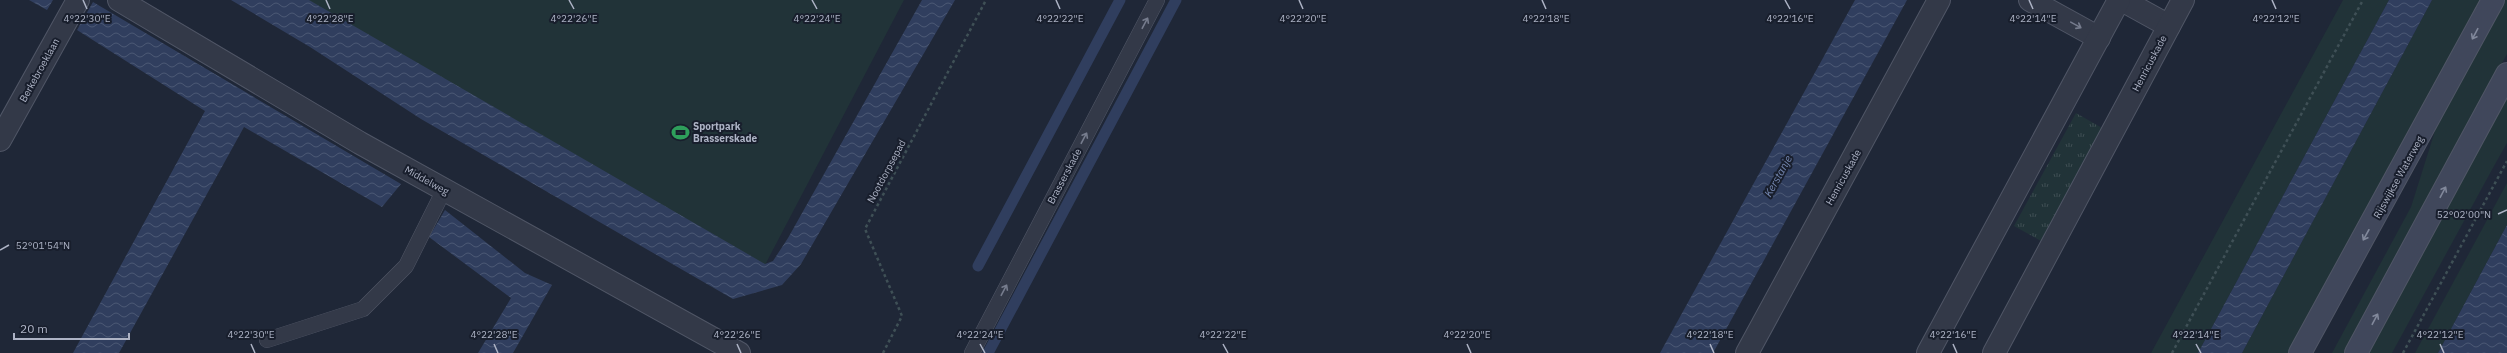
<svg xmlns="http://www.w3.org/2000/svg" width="2507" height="353" font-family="'IBM Plex Sans',sans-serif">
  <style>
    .grass { fill: #213338 }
    .park { fill: url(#park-tufts) }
    .water { fill: url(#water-waves) }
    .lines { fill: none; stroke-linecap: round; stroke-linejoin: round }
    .stream { stroke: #303e5e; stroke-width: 11 }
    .service-casing { stroke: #505666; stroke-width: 16 }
    .minor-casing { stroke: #505666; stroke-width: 24 }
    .secondary-casing { stroke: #505666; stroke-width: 24 }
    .path { stroke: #3f5056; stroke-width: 2.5; stroke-dasharray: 3 3; stroke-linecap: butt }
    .service { stroke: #333948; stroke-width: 15 }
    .minor { stroke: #333948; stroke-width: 22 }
    .secondary { stroke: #40475b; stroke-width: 22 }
    .oneway { stroke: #767c8d }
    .oneway2 { stroke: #81889b }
    .ticks { fill: none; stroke: #adb3c5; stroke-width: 1.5 }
    .labels { text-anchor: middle; stroke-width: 4; stroke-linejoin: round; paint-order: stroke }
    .street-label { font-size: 10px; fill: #adb3c5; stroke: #181e2c }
    .poi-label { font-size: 10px; font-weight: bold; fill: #adb3c5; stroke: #181e2c; text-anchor: start }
    .water-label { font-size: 11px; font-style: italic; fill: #7486af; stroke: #181e2c }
    .ticks-label { font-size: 10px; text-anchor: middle; fill: #adb3c5; stroke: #181e2c; stroke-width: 4; stroke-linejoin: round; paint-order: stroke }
  </style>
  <defs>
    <pattern id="park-tufts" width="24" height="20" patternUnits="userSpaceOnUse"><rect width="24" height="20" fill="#213338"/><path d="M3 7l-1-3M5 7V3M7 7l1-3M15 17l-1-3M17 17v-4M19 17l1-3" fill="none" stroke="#3f4e53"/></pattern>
    <pattern id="water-waves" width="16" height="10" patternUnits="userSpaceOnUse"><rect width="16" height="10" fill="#303e5e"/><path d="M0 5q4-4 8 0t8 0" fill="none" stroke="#4b5874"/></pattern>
  </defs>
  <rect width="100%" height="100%" fill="#1f2737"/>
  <!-- grass -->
  <g class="grass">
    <path d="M287,0H904L765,265Z"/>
    <path d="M2343,0H2389L2198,353H2151Z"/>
    <path d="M2432,0H2482L2291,353H2242Z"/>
    <path d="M2503,0H2507V54L2345,353H2332L2411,207L2439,118Z"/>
    <path d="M2507,93V143L2494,166L2392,353H2367Z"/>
    <path d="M2507,183V225L2438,353H2415Z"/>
  </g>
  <!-- park -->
  <path class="park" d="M2076,113L2102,128L2041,241L2014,226Z"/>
  <!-- water -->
  <g class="water">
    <path d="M29,0H53L47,10Z"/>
    <path d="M231,0H309L765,264L773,261L788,238L922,0H955L801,264L782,285L733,299L421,119L310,47Z"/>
    <path d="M1855,0H1907L1713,353H1660Z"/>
    <path d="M2389,0H2432L2242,353H2198Z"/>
    <path d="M93,2L401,184L382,207L244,127L119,353H73L205,111L77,30Z"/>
    <path d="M445,210L525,273L552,285L513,353H478L511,298L429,237Z"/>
    <path d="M2507,225V353H2438Z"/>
  </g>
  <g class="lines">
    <!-- stream -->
    <g class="stream">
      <path d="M978,266L1120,0"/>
      <path d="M988,353L1176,0"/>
    </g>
    <defs>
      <g id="service">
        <path d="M267,340L363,309L406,266L444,190"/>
        <path d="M972,353L1157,0"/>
      </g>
      <g id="minor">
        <path d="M119,0L360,143L739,353"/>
        <path d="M2030,0L2099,38"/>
        <path d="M2122,0L2169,26"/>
        <path d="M0,140L78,0"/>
        <path d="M1747,353L1939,0"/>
        <path d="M1928,353L2119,0"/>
        <path d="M1994,353L2183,0"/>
      </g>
      <g id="secondary">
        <path d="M2300,353L2493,0"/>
        <path d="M2356,353L2507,74"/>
      </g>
    </defs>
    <!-- service casing -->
    <use href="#service" class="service-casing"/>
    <!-- minor casing -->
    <use href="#minor" class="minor-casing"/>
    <!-- secondary casing -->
    <use href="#secondary" class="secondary-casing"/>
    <!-- path -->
    <g class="path">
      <path d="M883,353L902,316L865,229L986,0"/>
      <path d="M2172,353L2363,0"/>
      <path d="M2403,353L2507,161"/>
    </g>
    <!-- service -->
    <use href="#service" class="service"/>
    <!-- minor -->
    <use href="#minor" class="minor"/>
    <!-- secondary -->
    <use href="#secondary" class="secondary"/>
  </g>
  <!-- one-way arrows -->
  <defs><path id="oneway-shaft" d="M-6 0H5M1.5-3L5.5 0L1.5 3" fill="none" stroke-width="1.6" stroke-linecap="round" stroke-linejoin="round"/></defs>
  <g class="oneway">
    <use href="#oneway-shaft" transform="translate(1145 23) rotate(-62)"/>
    <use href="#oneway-shaft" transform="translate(2076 25) rotate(29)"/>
    <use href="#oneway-shaft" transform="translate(1084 138) rotate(-62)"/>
    <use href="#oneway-shaft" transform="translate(1004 290) rotate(-62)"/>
  </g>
  <g class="oneway2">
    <use href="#oneway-shaft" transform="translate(2475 34) rotate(118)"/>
    <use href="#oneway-shaft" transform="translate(2443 192) rotate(-62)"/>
    <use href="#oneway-shaft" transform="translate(2366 235) rotate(119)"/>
    <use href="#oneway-shaft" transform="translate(2375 319) rotate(-62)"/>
  </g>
  <!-- ticks -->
  <path class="ticks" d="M83,0L87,9M326,0L330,9M569,0L574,9M812,0L817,9M1056,0L1060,9M1299,0L1303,9M1542,0L1546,9M1785,0L1790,9M2029,0L2033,9M2272,0L2276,9M2498,214L2507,210M0,250L9,245M251,344L255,353M494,344L498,353M737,344L741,353M980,344L985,353M1223,344L1228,353M1467,344L1471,353M1710,344L1714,353M1953,344L1957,353M2196,344L2201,353M2440,344L2444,353"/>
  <!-- icons -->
  <defs>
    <symbol id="stadium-bare" viewBox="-9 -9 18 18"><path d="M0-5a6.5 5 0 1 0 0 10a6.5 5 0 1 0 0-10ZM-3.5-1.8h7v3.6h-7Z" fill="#2e9e5b" stroke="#181e2c" stroke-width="2.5" paint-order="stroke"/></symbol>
  </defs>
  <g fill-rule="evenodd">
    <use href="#stadium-bare" x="668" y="120" width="25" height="25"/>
  </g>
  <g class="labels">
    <!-- street labels -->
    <g class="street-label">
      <text transform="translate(2149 63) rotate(-62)" y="4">Henricuskade</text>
      <text transform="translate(39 70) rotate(-61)" y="4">Berkebroeklaan</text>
      <text transform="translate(886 171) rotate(-62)" y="4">Nootdorpsepad</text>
      <text transform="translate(1064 176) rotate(-62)" y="4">Brasserskade</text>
      <text transform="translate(1843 177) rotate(-61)" y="4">Henricuskade</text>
      <text transform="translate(2398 177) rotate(-61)" y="4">Rijswijkse Waterweg</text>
      <text transform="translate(427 180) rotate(29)" y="4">Middelweg</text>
    </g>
    <!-- poi labels -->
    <g class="poi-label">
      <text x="693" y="130">Sportpark<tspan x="693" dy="12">Brasserskade</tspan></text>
    </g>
    <!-- water labels -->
    <g class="water-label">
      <text transform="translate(1778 176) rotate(-61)" y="4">Kerstanje</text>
    </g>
  </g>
  <g class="ticks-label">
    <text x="2276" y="22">4°22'12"E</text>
    <text x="87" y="22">4°22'30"E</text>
    <text x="330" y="22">4°22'28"E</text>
    <text x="574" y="22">4°22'26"E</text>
    <text x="817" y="22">4°22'24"E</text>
    <text x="1303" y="22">4°22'20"E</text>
    <text x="2033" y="22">4°22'14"E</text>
    <text x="1060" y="22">4°22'22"E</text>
    <text x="1546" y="22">4°22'18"E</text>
    <text x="1790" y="22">4°22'16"E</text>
    <text x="2464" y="218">52°02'00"N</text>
    <text x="43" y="249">52°01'54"N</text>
    <text x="251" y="338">4°22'30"E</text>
    <text x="494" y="338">4°22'28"E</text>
    <text x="737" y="338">4°22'26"E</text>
    <text x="980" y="338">4°22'24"E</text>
    <text x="1223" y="338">4°22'22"E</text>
    <text x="1467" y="338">4°22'20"E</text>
    <text x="1710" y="338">4°22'18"E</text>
    <text x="1953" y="338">4°22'16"E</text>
    <text x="2196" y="338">4°22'14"E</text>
    <text x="2440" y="338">4°22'12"E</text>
  </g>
  <!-- scale -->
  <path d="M14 333v6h115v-6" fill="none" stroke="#adb3c5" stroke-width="2"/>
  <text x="20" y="333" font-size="12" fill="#adb3c5" stroke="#181e2c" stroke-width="3" paint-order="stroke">20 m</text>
</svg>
